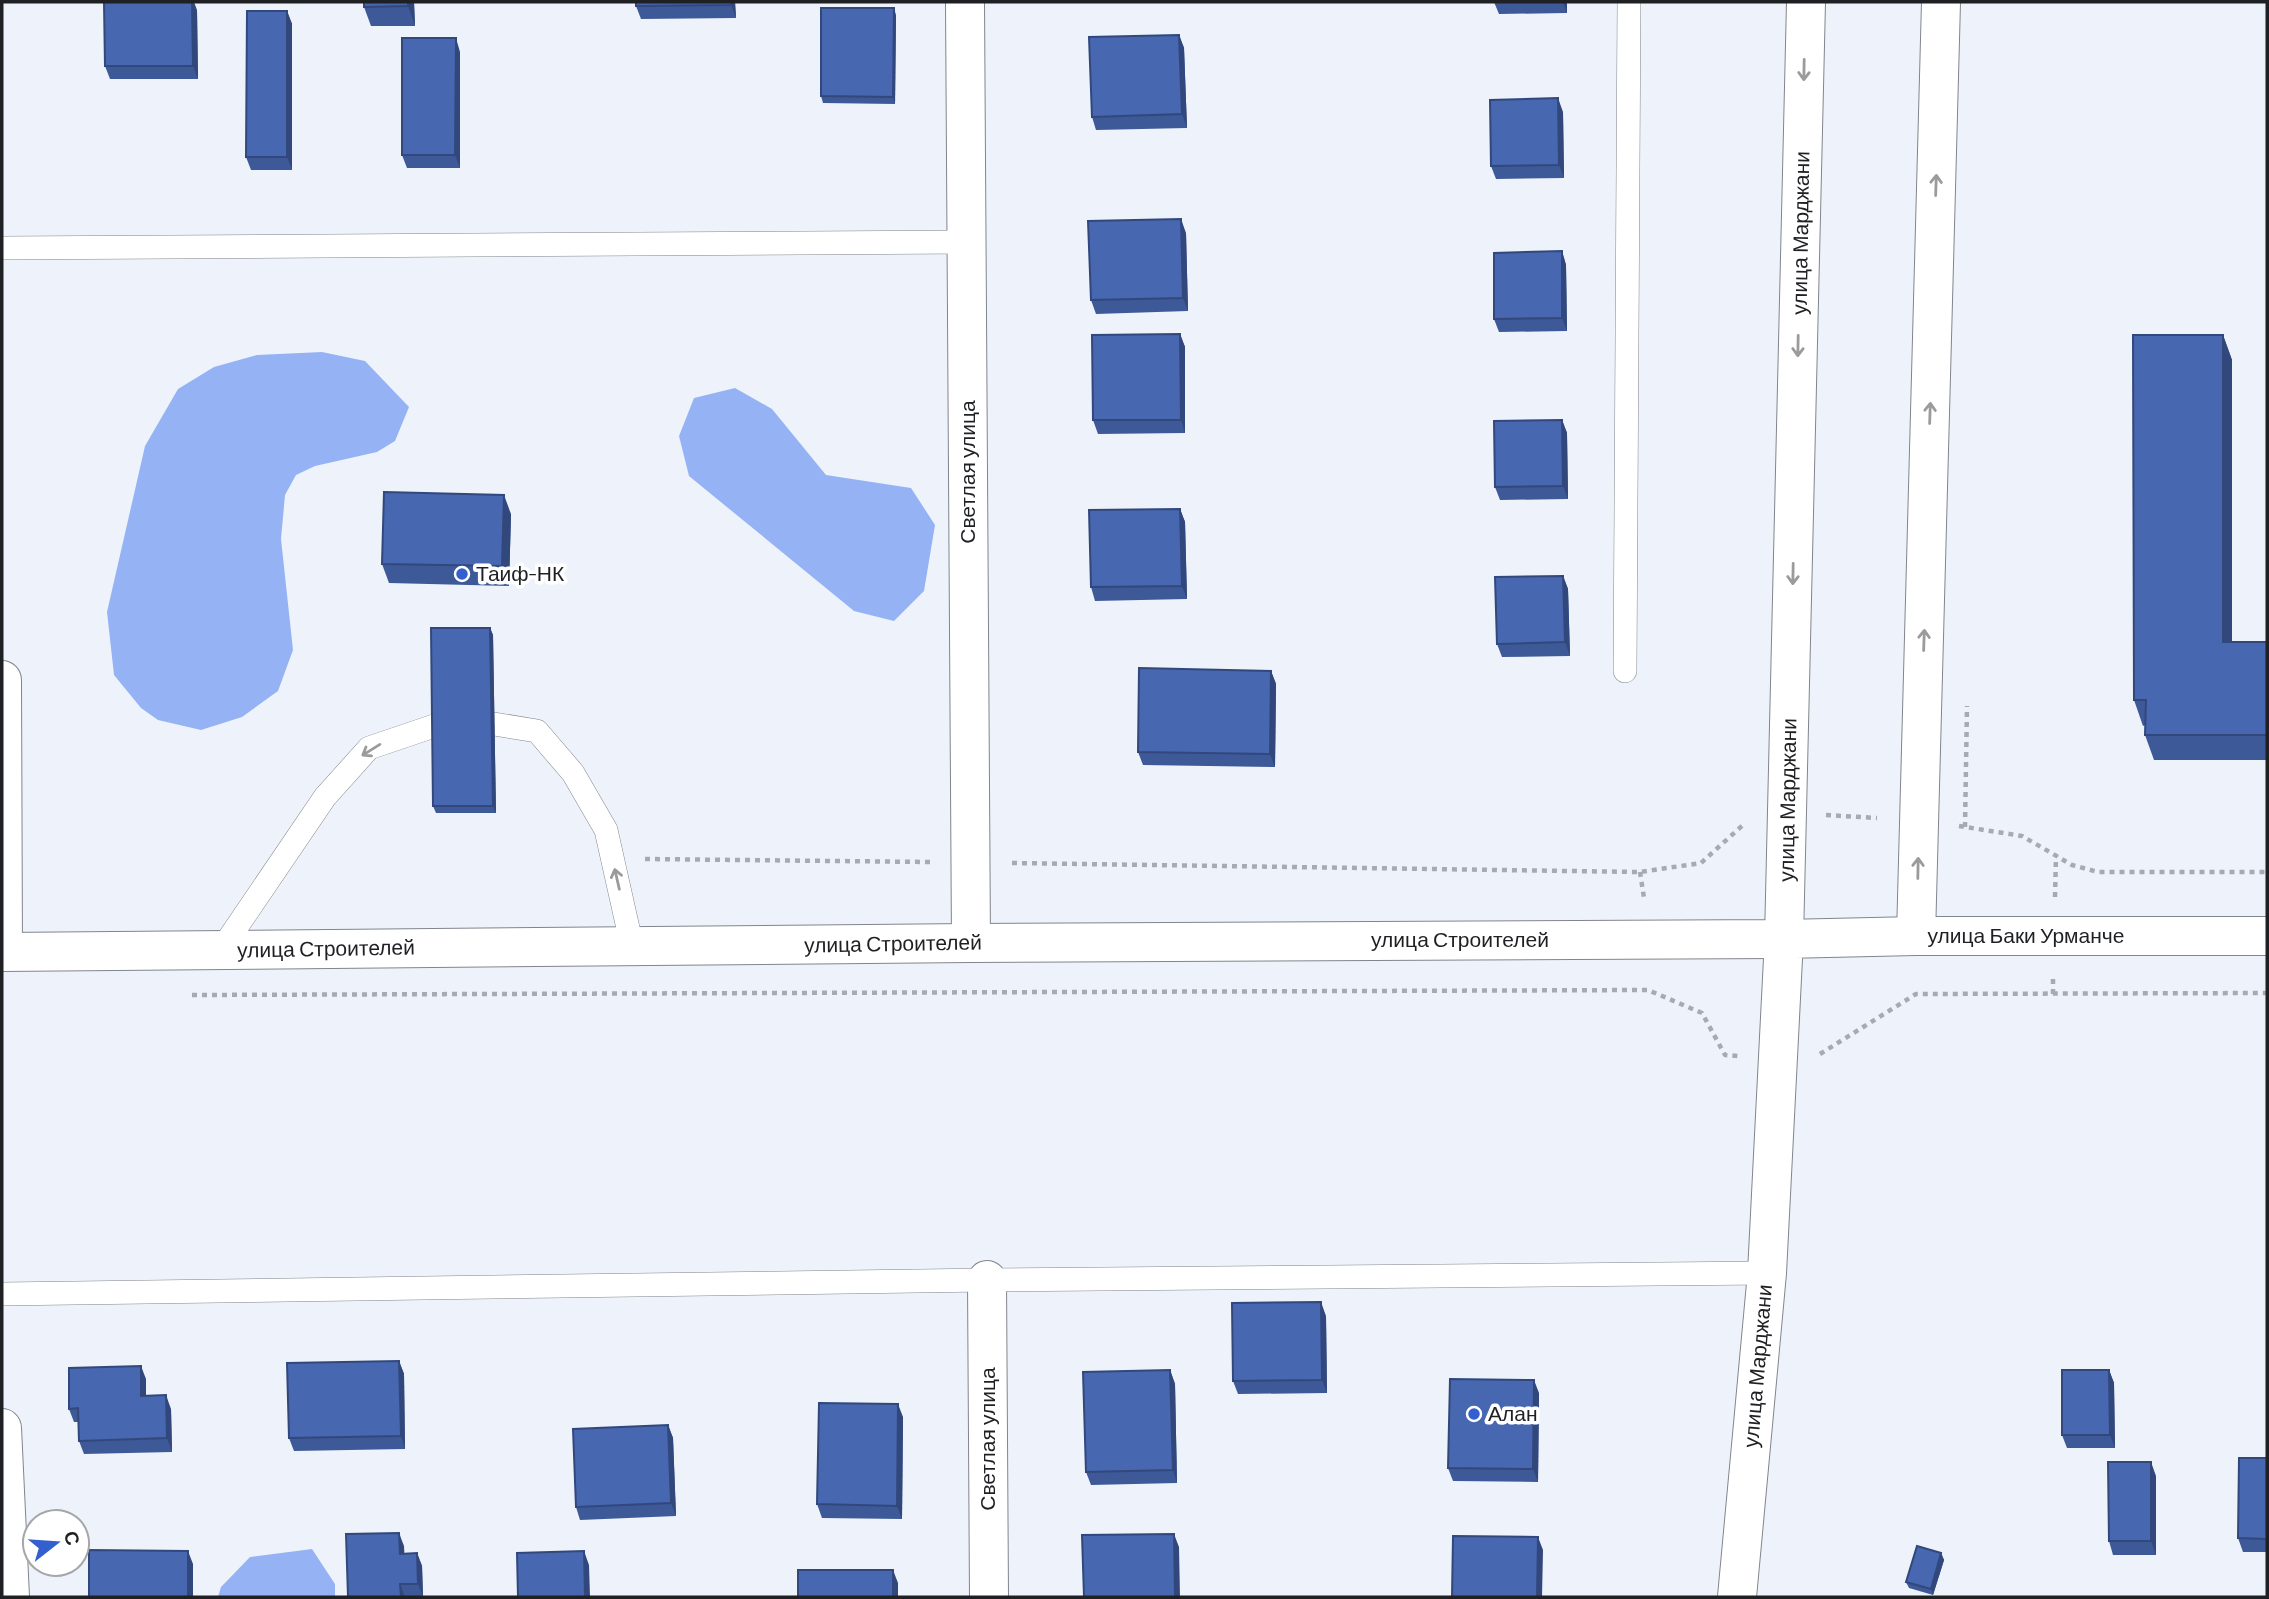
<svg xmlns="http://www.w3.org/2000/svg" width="2269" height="1599" font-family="Barlow,sans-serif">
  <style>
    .forest { fill: #95b3f4 }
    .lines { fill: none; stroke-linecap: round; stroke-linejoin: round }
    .service-casing { stroke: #81858c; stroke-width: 24 }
    .minor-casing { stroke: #81858c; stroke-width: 40 }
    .tertiary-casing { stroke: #81858c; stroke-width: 40 }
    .path { stroke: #a7abb1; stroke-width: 4.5; stroke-dasharray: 5 5; stroke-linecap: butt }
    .service { stroke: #fff; stroke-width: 23 }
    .minor { stroke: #fff; stroke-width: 38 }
    .tertiary { stroke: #fff; stroke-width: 38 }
    .wall { fill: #3d5998 }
    .shaded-wall { fill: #32487c }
    .building { fill: #4767b1; stroke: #32487c; stroke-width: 2 }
    .oneway { stroke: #9a9b9c }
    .poi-dot { fill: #345fcf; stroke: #fff; stroke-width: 2.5 }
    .labels { text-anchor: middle; stroke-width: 7; stroke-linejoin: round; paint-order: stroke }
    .street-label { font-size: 21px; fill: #1f2023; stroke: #fff }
    .poi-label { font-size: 21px; fill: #1f2023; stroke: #fff; text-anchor: start }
  </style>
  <rect width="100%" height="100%" fill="#eef3fb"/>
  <!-- forest -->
  <g class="forest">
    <path d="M322,352L365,361L409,407L395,441L377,452L315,466L296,475L285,495L281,539L293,650L278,691L242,717L201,730L158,720L141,708L114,675L107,612L145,446L178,389L214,367L257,355Z"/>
    <path d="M735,388L772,409L826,475L911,488L935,525L924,591L894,621L854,611L689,476L679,436L694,398Z"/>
    <path d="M312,1549L335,1584V1597H218L221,1587L250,1557Z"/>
  </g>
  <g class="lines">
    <defs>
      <g id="service">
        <path d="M2,248L966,242"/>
        <path d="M1625,671L1629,2"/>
        <path d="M494,724L537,731L573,773L606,830L632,946"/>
        <path d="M221,950L325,797L369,748L434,726"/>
        <path d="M2,1294L987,1280L1767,1273"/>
      </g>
      <g id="minor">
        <path d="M965,2L971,943"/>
        <path d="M2,680L3,952"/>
        <path d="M987,1280L989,1597"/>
        <path d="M2,1428L10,1597"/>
        <path d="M1737,1597L1767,1273L1784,939L1916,936H2267"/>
      </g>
      <g id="tertiary">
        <path d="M1916,936L1941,2"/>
        <path d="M2,952L971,943L1784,939L1806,2"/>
      </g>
    </defs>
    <!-- service casing -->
    <use href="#service" class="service-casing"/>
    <!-- minor casing -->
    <use href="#minor" class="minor-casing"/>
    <!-- tertiary casing -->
    <use href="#tertiary" class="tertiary-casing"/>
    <!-- path -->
    <g class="path">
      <path d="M1826,815L1877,818"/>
      <path d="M1959,826L2022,836L2072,865L2098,872H2267"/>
      <path d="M1965,827L1967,706"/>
      <path d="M645,859L930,862"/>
      <path d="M1012,863L1640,872L1701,863L1744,824"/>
      <path d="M1640,872L1644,898"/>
      <path d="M2055,897L2056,855"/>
      <path d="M2053,994V975"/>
      <path d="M192,995L1648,990L1702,1013L1725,1055L1738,1056"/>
      <path d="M1820,1054L1916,994L2267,993"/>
    </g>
    <!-- service -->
    <use href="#service" class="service"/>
    <!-- minor -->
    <use href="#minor" class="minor"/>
    <!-- tertiary -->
    <use href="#tertiary" class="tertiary"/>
  </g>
  <!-- wall -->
  <g class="wall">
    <path d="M59,2H98V3Z"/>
    <path d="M364,2H414L415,26H371L364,7Z"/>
    <path d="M735,2L736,18L641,19L636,6Z"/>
    <path d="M1494,2H1567V13L1499,14Z"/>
    <path d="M197,10L198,79H110L105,66Z"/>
    <path d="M287,11L292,24V170H251L246,157Z"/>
    <path d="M896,15L895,104L823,103L821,96Z"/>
    <path d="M1179,35L1184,48L1187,128L1096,130L1092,117Z"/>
    <path d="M460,52V168H407L402,155Z"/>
    <path d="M1563,112L1564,178L1496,179L1491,166Z"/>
    <path d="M1186,233L1188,311L1096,314L1091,300Z"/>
    <path d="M1562,251L1566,265L1567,331L1499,332L1494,319Z"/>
    <path d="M1180,334L1185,347V433L1098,434L1093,420Z"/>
    <path d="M2223,335L2232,360V642H2267V760H2154L2145,735V725L2143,726L2134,700Z"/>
    <path d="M1562,420L1567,433L1568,499L1500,500L1495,487Z"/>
    <path d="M1180,509L1185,522L1187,599L1095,601L1091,587Z"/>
    <path d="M511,514L509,586L389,583L382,564Z"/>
    <path d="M1563,576L1568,589L1570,656L1502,657L1497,644Z"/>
    <path d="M490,628L493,635L496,813H436L433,806Z"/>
    <path d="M1271,671L1276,684L1275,767L1143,765L1138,752Z"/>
    <path d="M1326,1316L1327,1393L1238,1394L1233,1381Z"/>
    <path d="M399,1361L404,1374L405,1449L294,1451L289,1438Z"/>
    <path d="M1170,1370L1175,1384L1177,1483L1091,1485L1086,1472Z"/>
    <path d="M2109,1370L2114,1383L2115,1448H2067L2062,1435Z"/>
    <path d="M146,1379V1396L171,1409L172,1452L84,1454L79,1441V1422H74L69,1409Z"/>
    <path d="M1539,1393L1538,1482L1453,1481L1448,1468Z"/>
    <path d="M903,1417L902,1519L822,1518L817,1504Z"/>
    <path d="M668,1425L673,1438L676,1516L580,1520L576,1507Z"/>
    <path d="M2267,1458V1552H2243L2238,1538Z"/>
    <path d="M2156,1476V1555H2113L2109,1541Z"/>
    <path d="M404,1546V1553H417L422,1566L423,1597H348Z"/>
    <path d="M1941,1553L1944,1560L1933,1595L1909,1588L1906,1582Z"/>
  </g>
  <!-- shaded-wall -->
  <g class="shaded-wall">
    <path d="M192,2H194L197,10L198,79L193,66Z"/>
    <path d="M408,2H414L415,26L408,6Z"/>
    <path d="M731,2H735L736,18L731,5Z"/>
    <path d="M1563,2H1567V13Z"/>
    <path d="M894,8L896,15L895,104L893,97Z"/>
    <path d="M287,11L292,24V170L287,157Z"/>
    <path d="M1179,35L1184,48L1187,128L1182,114Z"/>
    <path d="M456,38L460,52V168L455,155Z"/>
    <path d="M1558,98L1563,112L1564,178L1559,165Z"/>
    <path d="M1181,219L1186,233L1188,311L1183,298Z"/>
    <path d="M1562,251L1566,265L1567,331L1562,318Z"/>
    <path d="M1180,334L1185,347V433L1181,420Z"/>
    <path d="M2223,335L2232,360V667L2223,642Z"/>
    <path d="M1562,420L1567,433L1568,499L1563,486Z"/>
    <path d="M504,495L511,514L509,586L502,566Z"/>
    <path d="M1180,509L1185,522L1187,599L1182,586Z"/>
    <path d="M1563,576L1568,589L1570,656L1565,642Z"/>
    <path d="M490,628L493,635L496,813L493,806Z"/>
    <path d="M1271,671L1276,684L1275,767L1270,754Z"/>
    <path d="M1321,1302L1326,1316L1327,1393L1322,1380Z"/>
    <path d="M399,1361L404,1374L405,1449L401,1436Z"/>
    <path d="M141,1366L146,1379V1409L141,1396Z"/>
    <path d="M1170,1370L1175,1384L1177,1483L1173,1470Z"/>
    <path d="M2109,1370L2114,1383L2115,1448L2110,1435Z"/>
    <path d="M1534,1380L1539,1393L1538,1482L1533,1469Z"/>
    <path d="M166,1395L171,1409L172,1452L167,1438Z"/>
    <path d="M898,1404L903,1417L902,1519L897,1506Z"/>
    <path d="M668,1425L673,1438L676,1516L671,1503Z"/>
    <path d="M2151,1462L2156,1476V1555L2151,1541Z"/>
    <path d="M399,1533L404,1546L405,1567L400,1554Z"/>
    <path d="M1174,1534L1179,1547L1180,1597H1175Z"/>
    <path d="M1538,1537L1543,1550L1542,1597H1537Z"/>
    <path d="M188,1551L193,1564V1597H188Z"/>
    <path d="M584,1551L589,1565L590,1597H585Z"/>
    <path d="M417,1553L422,1566L423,1597L418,1584Z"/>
    <path d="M1941,1553L1944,1560L1933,1595L1931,1589Z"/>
    <path d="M893,1570L898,1583V1597H893Z"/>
    <path d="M400,1584L405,1597H401Z"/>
  </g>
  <!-- building -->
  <g class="building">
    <path d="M104,2H192L193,66H105Z"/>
    <path d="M364,2H408V6L364,7Z"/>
    <path d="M636,2H731V5L636,6Z"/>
    <path d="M821,8H894L893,97L821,96Z"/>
    <path d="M247,11H287V157H246Z"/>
    <path d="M1179,35L1182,114L1092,117L1089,37Z"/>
    <path d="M402,38H456L455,155H402Z"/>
    <path d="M1558,98L1559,165L1491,166L1490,100Z"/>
    <path d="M1181,219L1183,298L1091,300L1088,221Z"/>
    <path d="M1562,251V318L1494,319V253Z"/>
    <path d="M1180,334L1181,420H1093L1092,335Z"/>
    <path d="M2133,335H2223V642H2267V735H2145L2146,700H2134Z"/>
    <path d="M1562,420L1563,486L1495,487L1494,421Z"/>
    <path d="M384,492L504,495L502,566L382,564Z"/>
    <path d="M1180,509L1182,586L1091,587L1089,510Z"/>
    <path d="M1563,576L1565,642L1497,644L1495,577Z"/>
    <path d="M431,628H490L493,806H433Z"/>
    <path d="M1139,668L1271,671L1270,754L1138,752Z"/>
    <path d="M1321,1302L1322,1380L1233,1381L1232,1303Z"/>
    <path d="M399,1361L401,1436L289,1438L287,1363Z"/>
    <path d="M141,1366V1396L166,1395L167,1438L79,1441L78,1408L69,1409V1368Z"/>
    <path d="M1170,1370L1173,1470L1086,1472L1083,1372Z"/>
    <path d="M2062,1370H2109L2110,1435H2062Z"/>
    <path d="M1450,1379L1534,1380L1533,1469L1448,1468Z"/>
    <path d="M819,1403L898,1404L897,1506L817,1504Z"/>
    <path d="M668,1425L671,1503L576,1507L573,1429Z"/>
    <path d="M2239,1458H2267V1539L2238,1538Z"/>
    <path d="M2108,1462H2151V1541H2109Z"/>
    <path d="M399,1533L400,1554L417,1553L418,1584H400L401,1597H348L346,1534Z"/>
    <path d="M1174,1534L1175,1597H1084L1082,1535Z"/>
    <path d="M1453,1536L1538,1537L1537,1597H1452Z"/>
    <path d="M1917,1546L1941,1553L1931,1589L1906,1582Z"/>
    <path d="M89,1550L188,1551V1597H89Z"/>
    <path d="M584,1551L585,1597H518L517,1553Z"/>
    <rect x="798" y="1570" width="95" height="27"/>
  </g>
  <!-- one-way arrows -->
  <defs><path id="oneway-shaft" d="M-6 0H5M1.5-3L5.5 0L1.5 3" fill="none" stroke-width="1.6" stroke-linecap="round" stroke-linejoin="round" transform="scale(1.75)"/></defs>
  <g class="oneway">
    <use href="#oneway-shaft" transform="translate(1804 70) rotate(91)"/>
    <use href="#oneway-shaft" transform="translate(1936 185) rotate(-88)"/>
    <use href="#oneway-shaft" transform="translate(1798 346) rotate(91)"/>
    <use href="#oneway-shaft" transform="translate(1930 413) rotate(-88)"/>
    <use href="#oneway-shaft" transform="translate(1793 574) rotate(91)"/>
    <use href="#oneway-shaft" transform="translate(1924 640) rotate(-88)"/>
    <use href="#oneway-shaft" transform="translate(371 750) rotate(148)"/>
    <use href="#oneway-shaft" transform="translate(1918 868) rotate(-89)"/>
    <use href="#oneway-shaft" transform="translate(617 879) rotate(-103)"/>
  </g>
  <!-- markers -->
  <g class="poi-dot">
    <circle cx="462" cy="574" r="7"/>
    <circle cx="1474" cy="1414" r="7"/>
  </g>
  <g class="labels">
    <!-- street labels -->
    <g class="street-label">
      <text transform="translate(1801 233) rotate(-89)" y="7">улица Марджани</text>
      <text transform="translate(968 472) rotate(-90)" y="7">Светлая улица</text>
      <text transform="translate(1788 800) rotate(-89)" y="7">улица Марджани</text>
      <text x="2026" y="943">улица Баки Урманче</text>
      <text x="1460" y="947">улица Строителей</text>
      <text transform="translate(893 944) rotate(-1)" y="7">улица Строителей</text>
      <text transform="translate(326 949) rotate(-1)" y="7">улица Строителей</text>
      <text transform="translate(1758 1366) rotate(-85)" y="7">улица Марджани</text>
      <text transform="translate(988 1439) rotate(-90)" y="7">Светлая улица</text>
    </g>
    <!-- poi labels -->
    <g class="poi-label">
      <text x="476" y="581">Таиф-НК</text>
      <text x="1488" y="1421">Алан</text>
    </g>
  </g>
  <!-- border -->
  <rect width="2269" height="1599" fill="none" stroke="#1f2023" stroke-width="7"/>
  <!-- north arrow -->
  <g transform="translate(56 1543) rotate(73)"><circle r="33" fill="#ffffff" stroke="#a5a6a7" stroke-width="2"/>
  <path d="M0-5L12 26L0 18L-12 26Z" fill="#345fcf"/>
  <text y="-10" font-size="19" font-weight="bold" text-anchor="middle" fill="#1f2023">С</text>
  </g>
</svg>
